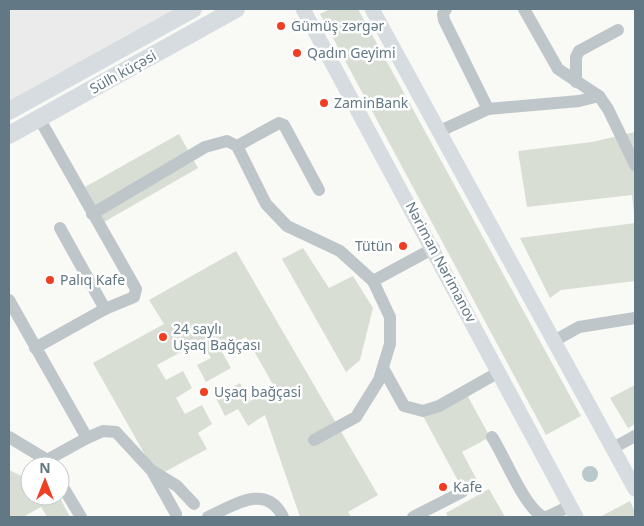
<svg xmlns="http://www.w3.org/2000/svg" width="644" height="526" font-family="'Noto Sans',sans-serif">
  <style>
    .built { fill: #eaebea }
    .green { fill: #d9ded5 }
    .water { fill: #b8c8cb }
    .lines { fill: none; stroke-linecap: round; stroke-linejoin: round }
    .minor { stroke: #bfc6c9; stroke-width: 12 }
    .major { stroke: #d6dcdf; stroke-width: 15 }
    .highway { stroke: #d6dcdf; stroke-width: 18 }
    .poi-dot { fill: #ef3e21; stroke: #fff; stroke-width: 2 }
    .labels { text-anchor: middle; stroke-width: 5; stroke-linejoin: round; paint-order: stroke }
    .poi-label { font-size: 14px; fill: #627884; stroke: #fff; text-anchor: start }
    .street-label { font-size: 14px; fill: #627884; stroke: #fff }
  </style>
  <rect width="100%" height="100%" fill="#f9f9f6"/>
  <!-- built -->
  <path class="built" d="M9,9H178L9,103Z"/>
  <!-- green -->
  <g class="green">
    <path d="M330,9H358L581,416L546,435L320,14Z"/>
    <path d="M635,132V281L561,290L550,298L520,238L635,223L632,195L527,207L518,151L592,142Z"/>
    <path d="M179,134L198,168L104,222L85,187Z"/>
    <path d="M303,248L329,288L353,276L373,308L360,360L346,372L282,259Z"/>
    <path d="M236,251L378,495L348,512L351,517H300L265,415L248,426L238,409L225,416L215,396L240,383L250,401L275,388L246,337L221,350L231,368L206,382L197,365L211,358L201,341L157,365L166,380L183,371L192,388L176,398L185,414L202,405L212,424L198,433L207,449L157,476L93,363L164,324L149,300Z"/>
    <path d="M635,385V424L628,428L610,398Z"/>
    <path d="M466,393L490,437L462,452L478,482L463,490L423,416Z"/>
    <path d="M9,470L30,480V496H59L70,517H47L41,507L23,517H9Z"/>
    <path d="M489,489L505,517H448L446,513Z"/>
    <path d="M630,501L635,512V517H600Z"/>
  </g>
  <!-- water -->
  <circle class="water" cx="590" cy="474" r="8"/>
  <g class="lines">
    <!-- minor -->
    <g class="minor">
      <path d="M446,9L443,14L444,20L488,109"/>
      <path d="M524,9L558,69L599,96"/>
      <path d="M576,82V57L579,51L618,30"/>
      <path d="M440,131L488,109L579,101L599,96L608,109L635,165"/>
      <path d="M237,146L279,123L284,125L319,190"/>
      <path d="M92,214L205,147L227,141L237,146L266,204L287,226L340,251L373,281"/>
      <path d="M60,228L105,309"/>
      <path d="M9,300L87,438L47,460L9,437"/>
      <path d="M554,341L579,327L635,318"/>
      <path d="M35,348L105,309L134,297L136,289L39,118"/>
      <path d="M383,368L404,406L423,411L439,406L499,372"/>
      <path d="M492,437C506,459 523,505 543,517"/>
      <path d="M87,438L103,431L116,432L152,471L176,514"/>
      <path d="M314,440L356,417L379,380L390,344V317L373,281L434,248"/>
      <path d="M613,448L635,436"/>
      <path d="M154,472L177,486L194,504"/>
      <path d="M60,482L81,517"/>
      <path d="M208,517C233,506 266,482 283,517"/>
      <path d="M413,517L462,492"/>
      <path d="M547,517L570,506"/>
    </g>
    <!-- major -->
    <g class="major">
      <path d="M303,9L576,517"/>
      <path d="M372,9L635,489"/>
    </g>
    <!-- highway -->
    <g class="highway">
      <path d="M9,111L193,9"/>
      <path d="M9,135L236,9"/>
    </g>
  </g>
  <!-- markers -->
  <g class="poi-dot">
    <circle cx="281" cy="26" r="5"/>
    <circle cx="297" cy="53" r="5"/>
    <circle cx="324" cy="103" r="5"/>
    <circle cx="403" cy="246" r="5"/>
    <circle cx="50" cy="280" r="5"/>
    <circle cx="163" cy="337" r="5"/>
    <circle cx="204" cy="392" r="5"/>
    <circle cx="443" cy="487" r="5"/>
  </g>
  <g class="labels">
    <!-- poi labels -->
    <g class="poi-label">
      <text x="291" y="31">Gümüş zərgər</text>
      <text x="307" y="58">Qadın Geyimi</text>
      <text x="334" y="108">ZaminBank</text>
      <text x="393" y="251" text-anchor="end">Tütün</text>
      <text x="60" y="285">Palıq Kafe</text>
      <text x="173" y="334">24 saylı<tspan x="173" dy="16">Uşaq Bağçası</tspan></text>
      <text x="214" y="397">Uşaq bağçasi</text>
      <text x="453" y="492">Kafe</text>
    </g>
    <!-- street labels -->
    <g class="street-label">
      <text transform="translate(123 72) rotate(-29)" y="5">Sülh küçəsi</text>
      <text transform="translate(441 262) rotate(62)" y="5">Nəriman Nərimanov</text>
    </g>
  </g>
  <!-- border -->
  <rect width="644" height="526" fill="none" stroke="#627884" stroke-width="20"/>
  <!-- north arrow -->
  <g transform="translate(45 481)"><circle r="24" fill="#ffffff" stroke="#c0c9ce"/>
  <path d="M0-4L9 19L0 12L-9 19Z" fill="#ef3e21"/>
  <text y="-8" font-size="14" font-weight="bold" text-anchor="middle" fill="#627884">N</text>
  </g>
</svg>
